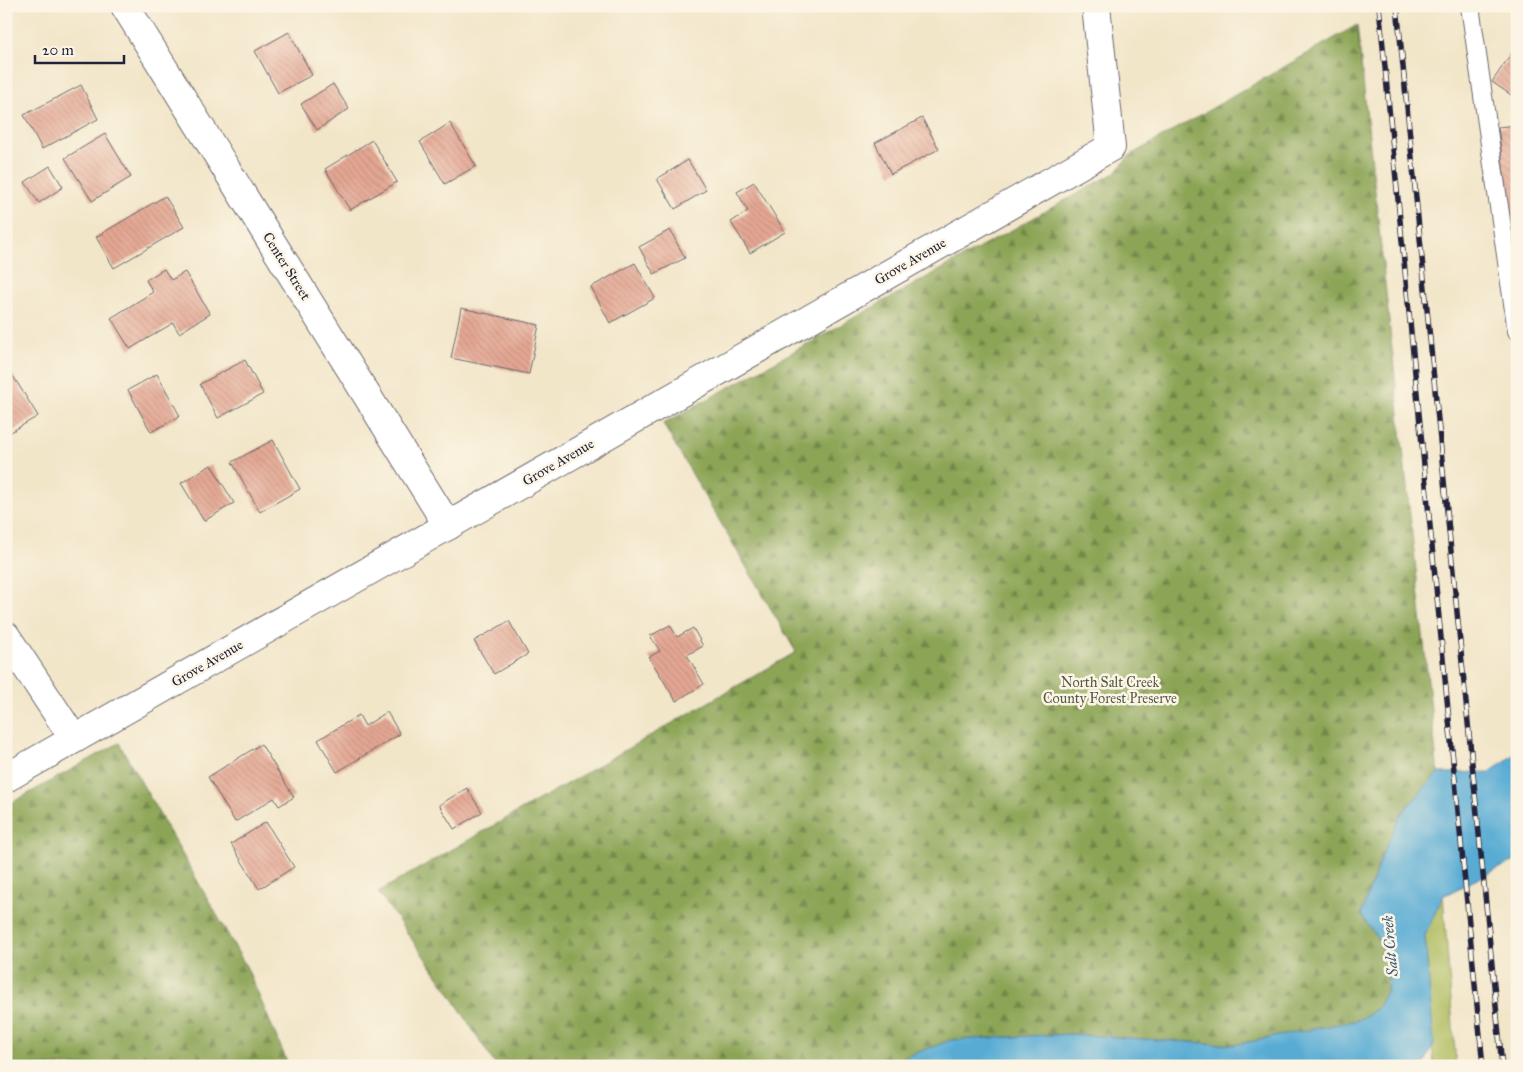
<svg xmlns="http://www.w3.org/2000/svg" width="1523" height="1072" font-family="'IM FELL Great Primer',serif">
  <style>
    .green { fill: #afbc5e; stroke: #686f4c }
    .forest { fill: url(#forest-firs); stroke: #566348 }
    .water { fill: #58acd4; stroke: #3d6788 }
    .building { fill: url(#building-back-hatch) }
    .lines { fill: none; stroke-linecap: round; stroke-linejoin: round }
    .lane-casing { stroke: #6b676d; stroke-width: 20 }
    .street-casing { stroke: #6b676d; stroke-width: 30 }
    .lane { stroke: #fff; stroke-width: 18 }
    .street { stroke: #fff; stroke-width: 28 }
    .rail-casing { stroke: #22223b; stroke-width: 5.5 }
    .rail { stroke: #fcf5e5; stroke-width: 4; stroke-dasharray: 11; stroke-linecap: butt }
    .labels { text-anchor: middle; stroke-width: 5; stroke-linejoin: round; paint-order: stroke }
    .street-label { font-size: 14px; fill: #22223b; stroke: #fcf5e5 }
    .park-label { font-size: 14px; fill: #535847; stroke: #fcf5e5 }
    .water-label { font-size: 15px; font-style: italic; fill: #385978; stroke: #fcf5e5 }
  </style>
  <defs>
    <pattern id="forest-firs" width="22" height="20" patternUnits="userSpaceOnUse" patternTransform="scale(1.25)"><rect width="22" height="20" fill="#8ba455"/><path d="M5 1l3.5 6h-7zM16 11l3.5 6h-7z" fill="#718548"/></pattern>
    <pattern id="building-back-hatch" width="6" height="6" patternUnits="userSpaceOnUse" patternTransform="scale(1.25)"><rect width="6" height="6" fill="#e4a793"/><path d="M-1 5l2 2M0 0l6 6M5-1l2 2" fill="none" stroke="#c38f80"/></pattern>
  </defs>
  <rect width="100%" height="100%" fill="#fcf5e5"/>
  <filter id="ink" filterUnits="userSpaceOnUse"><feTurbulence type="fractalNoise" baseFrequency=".02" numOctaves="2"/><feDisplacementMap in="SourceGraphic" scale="10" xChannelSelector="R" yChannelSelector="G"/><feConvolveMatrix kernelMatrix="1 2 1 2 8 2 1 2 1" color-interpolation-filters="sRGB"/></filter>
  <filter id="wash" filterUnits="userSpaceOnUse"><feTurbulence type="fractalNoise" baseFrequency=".0096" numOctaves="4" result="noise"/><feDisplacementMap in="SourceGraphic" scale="20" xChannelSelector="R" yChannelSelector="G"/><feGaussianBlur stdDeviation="1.12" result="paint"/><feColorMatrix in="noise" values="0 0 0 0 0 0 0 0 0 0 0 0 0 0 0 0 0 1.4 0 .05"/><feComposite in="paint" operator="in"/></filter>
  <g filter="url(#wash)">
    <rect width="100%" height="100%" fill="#f2e6c9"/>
    <!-- green -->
    <path class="green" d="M1443,895L1456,1066H1434L1425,935Z"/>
    <!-- forest -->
    <g class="forest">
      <path d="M1357,25L1438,773L1401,814L1361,915L1378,939L1389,967L1387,990L1377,1009L1358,1020L1234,1045L1069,1034L951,1040L881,1066H496L447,989L378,892L796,652L663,424L1116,172L1129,156Z"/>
      <path d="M119,743L247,968L289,1066H6V806Z"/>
    </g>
    <!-- water -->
    <path class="water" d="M1517,752V859L1443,896L1425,935L1434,1044L1423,1066H881L951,1040L1069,1034L1234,1045L1358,1020L1377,1009L1387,990L1389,967L1378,939L1361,915L1381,857L1401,814L1438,773L1490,772Z"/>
    <g id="blocks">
      <!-- building -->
      <g class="building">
        <path d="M289,32L312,75L278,93L255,51Z"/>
        <path d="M1517,45V99L1492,82Z"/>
        <path d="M333,84L349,109L317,130L301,104Z"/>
        <path d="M81,85L98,119L42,149L24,115Z"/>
        <path d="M922,118L939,149L891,174L875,143Z"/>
        <path d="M450,123L476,166L445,184L420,142Z"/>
        <path d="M1517,125V269H1516L1498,127Z"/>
        <path d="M105,134L131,177L92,201L65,158Z"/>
        <path d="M372,140L397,182L350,210L325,169Z"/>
        <path d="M688,160L706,190L675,209L657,179Z"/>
        <path d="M50,166L63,187L39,203L25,182Z"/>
        <path d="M754,182L785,232L750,253L731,222L748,211L737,192Z"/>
        <path d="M165,196L184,227L114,268L96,237Z"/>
        <path d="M670,230L685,258L654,274L639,247Z"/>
        <path d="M635,263L655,298L610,323L591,287Z"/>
        <path d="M164,269L171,280L185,272L210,314L179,333L173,323L130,349L111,318L153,292L146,280Z"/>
        <path d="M461,308L539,325L529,374L451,358Z"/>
        <path d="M245,360L263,394L218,418L200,384Z"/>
        <path d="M8,368L38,416L6,435V369Z"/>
        <path d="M157,374L180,416L151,432L128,390Z"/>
        <path d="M273,440L300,489L260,512L232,462Z"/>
        <path d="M211,465L234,503L204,521L181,483Z"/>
        <path d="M509,621L528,654L494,674L474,641Z"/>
        <path d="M670,625L677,637L693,628L703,646L687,655L704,684L676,701L649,657L660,651L650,636Z"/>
        <path d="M387,712L400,734L337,772L318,740L359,715L365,726Z"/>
        <path d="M261,744L294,797L279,806L274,798L235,822L208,777Z"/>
        <path d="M467,788L482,812L454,829L439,805Z"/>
        <path d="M266,822L294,867L259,889L231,844Z"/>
      </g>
    </g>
  </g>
  <g filter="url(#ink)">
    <use href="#blocks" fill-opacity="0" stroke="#6b676d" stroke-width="1"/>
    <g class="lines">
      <defs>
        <path id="lane" d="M1470,6L1517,331"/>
        <g id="street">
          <path d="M125,6L448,526"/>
          <path d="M6,636L74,739"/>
          <path d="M6,778L1111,147L1096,6"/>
        </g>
      </defs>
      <!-- lane casing -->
      <use href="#lane" class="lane-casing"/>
      <!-- street casing -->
      <use href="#street" class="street-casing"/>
      <!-- lane -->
      <use href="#lane" class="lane"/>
      <!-- street -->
      <use href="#street" class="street"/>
      <defs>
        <g id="rail">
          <path d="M1379,6L1483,1066"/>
          <path d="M1397,6L1502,1066"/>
        </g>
      </defs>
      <!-- rail casing -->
      <use href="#rail" class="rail-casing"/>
      <!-- rail -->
      <use href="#rail" class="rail"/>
    </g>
  </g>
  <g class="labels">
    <!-- street labels -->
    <g class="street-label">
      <text transform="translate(910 261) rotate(-30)" y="5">Grove Avenue</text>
      <text transform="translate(287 266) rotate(58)" y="5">Center Street</text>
      <text transform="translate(558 462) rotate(-30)" y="5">Grove Avenue</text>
      <text transform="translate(207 663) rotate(-30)" y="5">Grove Avenue</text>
    </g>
    <!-- park labels -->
    <g class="park-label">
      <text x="1110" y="687">North Salt Creek<tspan x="1110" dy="16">County Forest Preserve</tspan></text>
    </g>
    <!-- water labels -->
    <g class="water-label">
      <text transform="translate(1390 946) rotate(-95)" y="5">Salt Creek</text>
    </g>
  </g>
  <!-- margin -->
  <rect width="1523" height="1072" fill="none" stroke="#fcf5e5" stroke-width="25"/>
  <!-- scale -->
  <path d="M35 55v8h89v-8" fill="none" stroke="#22223b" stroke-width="2.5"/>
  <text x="42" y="55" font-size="15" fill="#22223b" stroke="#fcf5e5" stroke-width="4" paint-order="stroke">20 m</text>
</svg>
